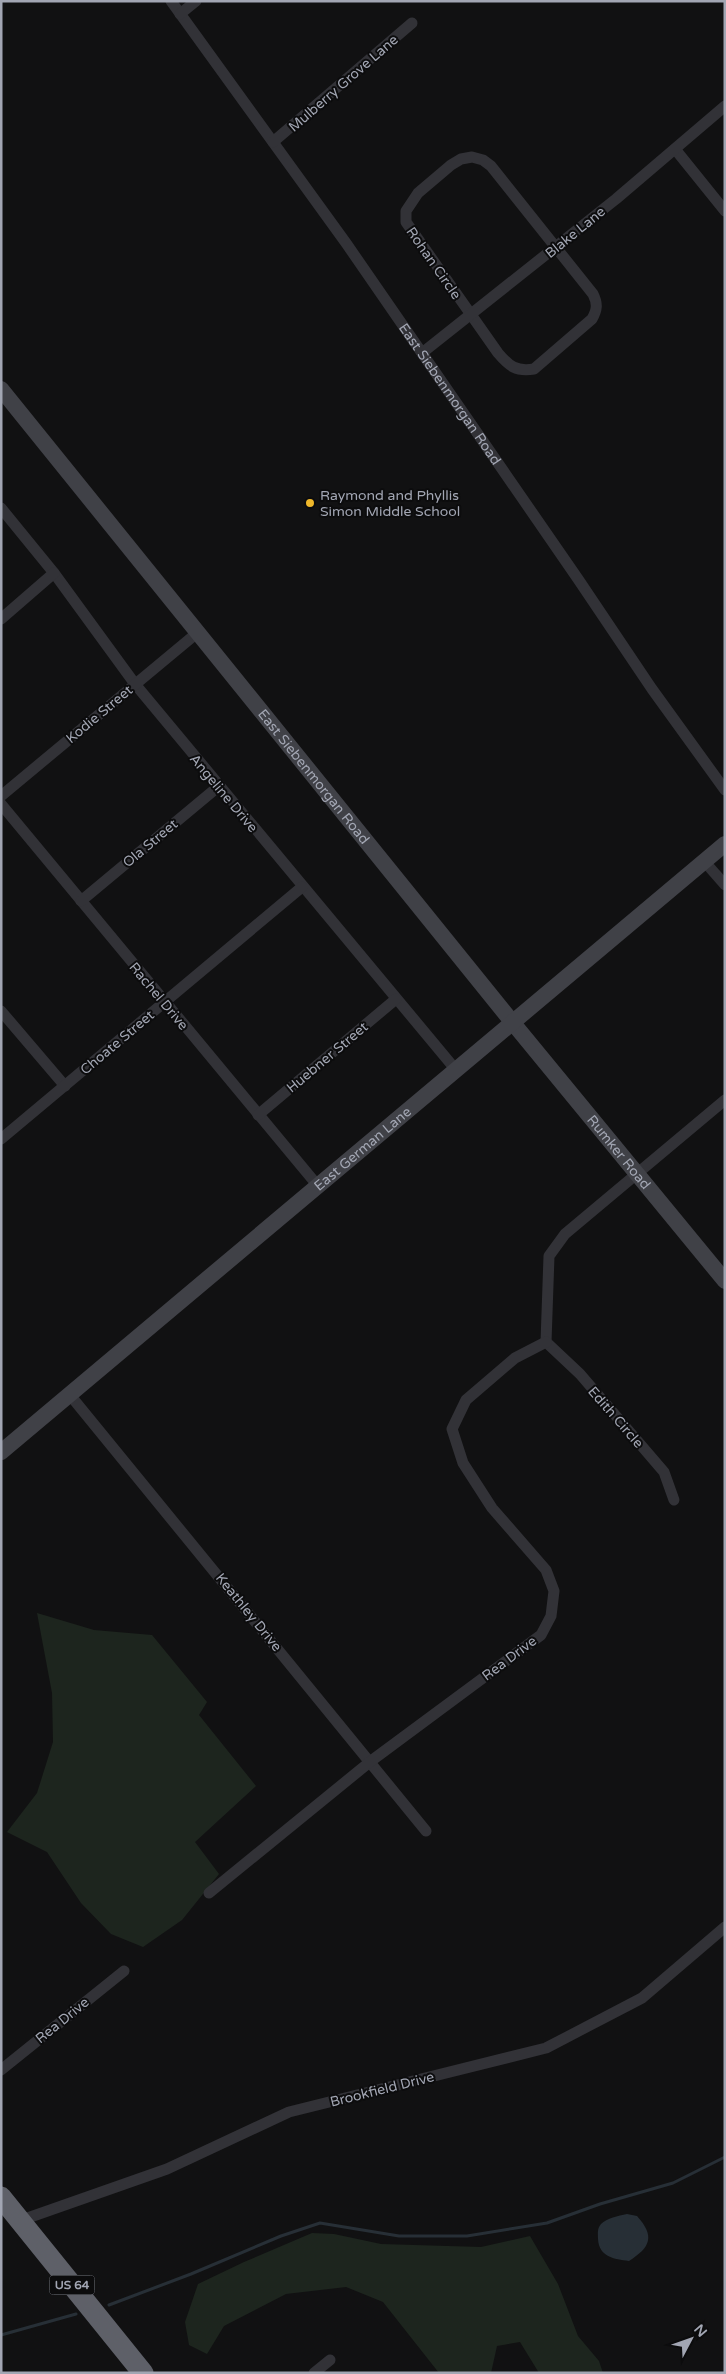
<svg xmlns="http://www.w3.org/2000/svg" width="726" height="2374" font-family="'Varela Round',sans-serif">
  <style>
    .green { fill: #1d251e }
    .water { fill: #272f36 }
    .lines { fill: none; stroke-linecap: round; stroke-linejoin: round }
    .stream { stroke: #272f36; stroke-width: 3 }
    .street { stroke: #323237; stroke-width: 11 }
    .secondary { stroke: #404147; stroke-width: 16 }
    .highway { stroke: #5e6068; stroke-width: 21 }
    .poi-dot { fill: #f0b82b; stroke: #0c0c0d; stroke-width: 2 }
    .labels { text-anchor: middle; stroke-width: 4; stroke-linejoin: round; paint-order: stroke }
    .shield { fill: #0c0c0d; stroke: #757881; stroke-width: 1 }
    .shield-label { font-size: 12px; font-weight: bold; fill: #a2a6b3 }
    .street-label { font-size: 14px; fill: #a2a6b3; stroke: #0c0c0d }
    .poi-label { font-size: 14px; fill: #a2a6b3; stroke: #0c0c0d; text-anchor: start }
  </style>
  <rect width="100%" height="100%" fill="#111112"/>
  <!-- green -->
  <g class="green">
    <path d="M37,1613L94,1630L152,1635L207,1702L199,1715L256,1786L195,1842L219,1874L182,1920L143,1947L111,1934L81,1903L47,1852L7,1832L37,1793L53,1742L52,1693Z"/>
    <path d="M312,2233L334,2234L381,2244L481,2247L530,2236L558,2284L578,2336L599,2361L603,2373H539L520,2342L497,2346L491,2373H439L383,2302L346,2287L286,2294L224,2326L207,2354L189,2345L185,2322L198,2284L244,2262Z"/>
  </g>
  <!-- water -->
  <path class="water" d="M627,2214L637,2216C655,2236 651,2247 629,2261C614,2259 599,2257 598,2239C598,2233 597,2229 601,2224C607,2218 618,2216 627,2214Z"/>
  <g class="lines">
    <!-- stream -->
    <g class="stream">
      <path d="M109,2305L191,2274L281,2236L320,2223L399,2236H467L547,2223L600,2204L673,2183L725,2157"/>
      <path d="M1,2335L76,2314"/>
    </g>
    <!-- street -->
    <g class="street">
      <path id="s1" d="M171,1L346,243L578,579L652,689L725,790"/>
      <path d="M180,14L196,1"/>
      <path d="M273,142L412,23"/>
      <path d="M675,149L725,211"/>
      <path d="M472,157L483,160L491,166L593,294C598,304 597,310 592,319L534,369C516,372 509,366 498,353L406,222V211L418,193L451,165L461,159Z"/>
      <path d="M422,353L616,199L725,106"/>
      <path d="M1,508L54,573L135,684L456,1070"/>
      <path d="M1,619L54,573"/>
      <path d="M1,796L197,633"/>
      <path d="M1,804L318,1186"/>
      <path d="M704,861L725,885"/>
      <path d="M81,901L219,786"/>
      <path d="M1,1011L65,1086"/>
      <path d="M258,1115L396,999"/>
      <path d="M1,1139L302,887"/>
      <path d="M546,1342L549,1256L565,1234L725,1100"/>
      <path d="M546,1342L580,1374L664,1472L674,1500"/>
      <path d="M70,1395L426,1831"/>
      <path d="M209,1893L371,1761L541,1635L551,1616L554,1591L546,1570L492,1508L463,1463L452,1429L466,1400L515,1358L546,1342"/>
      <path d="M1,2070L124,1971"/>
      <path d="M19,2221L167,2169L289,2112L546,2048L642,1998L725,1927"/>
      <path d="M314,2373L330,2360"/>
    </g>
    <!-- secondary -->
    <g class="secondary">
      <path id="s2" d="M1,389L513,1023L725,1281"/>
      <path id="s3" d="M1,1452L725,844"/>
    </g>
    <!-- highway -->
    <path class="highway" d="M1,2197L143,2373"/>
  </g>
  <!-- markers -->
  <circle class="poi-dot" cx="310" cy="503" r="5"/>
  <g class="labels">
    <!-- shield labels -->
    <rect class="shield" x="49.5" y="2275.5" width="45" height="19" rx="4"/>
    <g class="shield-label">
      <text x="72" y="2289">US 64</text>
    </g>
    <!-- street labels -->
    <g class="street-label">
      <text transform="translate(343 83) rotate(-41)" y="5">Mulberry Grove Lane</text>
      <text transform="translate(575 232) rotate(-39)" y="5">Blake Lane</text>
      <text transform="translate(434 263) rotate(55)" y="5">Rohan Circle</text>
      <text dy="5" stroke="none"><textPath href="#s1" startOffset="482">East Siebenmorgan Road</textPath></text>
      <text transform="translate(99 714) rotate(-40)" y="5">Kodie Street</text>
      <text dy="5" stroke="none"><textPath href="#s2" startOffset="498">East Siebenmorgan Road</textPath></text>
      <text transform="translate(224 793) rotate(50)" y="5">Angeline Drive</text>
      <text transform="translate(150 843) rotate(-40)" y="5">Ola Street</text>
      <text transform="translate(159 996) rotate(50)" y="5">Rachel Drive</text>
      <text transform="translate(117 1042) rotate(-40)" y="5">Choate Street</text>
      <text transform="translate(327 1057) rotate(-40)" y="5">Huebner Street</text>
      <text dy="5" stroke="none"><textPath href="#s3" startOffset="472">East German Lane</textPath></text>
      <text dy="5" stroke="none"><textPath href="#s2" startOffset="982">Rumker Road</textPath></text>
      <text transform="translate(616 1417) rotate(49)" y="5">Edith Circle</text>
      <text transform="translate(249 1612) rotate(51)" y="5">Keathley Drive</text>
      <text transform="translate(509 1658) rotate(-37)" y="5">Rea Drive</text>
      <text transform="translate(62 2020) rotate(-39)" y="5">Rea Drive</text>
      <text transform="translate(382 2089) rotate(-14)" y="5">Brookfield Drive</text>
    </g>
    <!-- poi labels -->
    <g class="poi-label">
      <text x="320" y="500">Raymond and Phyllis<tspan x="320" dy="16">Simon Middle School</tspan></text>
    </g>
  </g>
  <!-- border -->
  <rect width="726" height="2374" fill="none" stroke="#a2a6b3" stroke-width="5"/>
  <!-- north arrow -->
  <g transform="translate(691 2339) rotate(49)" stroke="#0c0c0d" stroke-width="4" paint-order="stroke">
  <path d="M0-4L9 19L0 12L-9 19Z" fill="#a2a6b3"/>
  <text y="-8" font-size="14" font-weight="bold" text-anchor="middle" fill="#a2a6b3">N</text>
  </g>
</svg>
